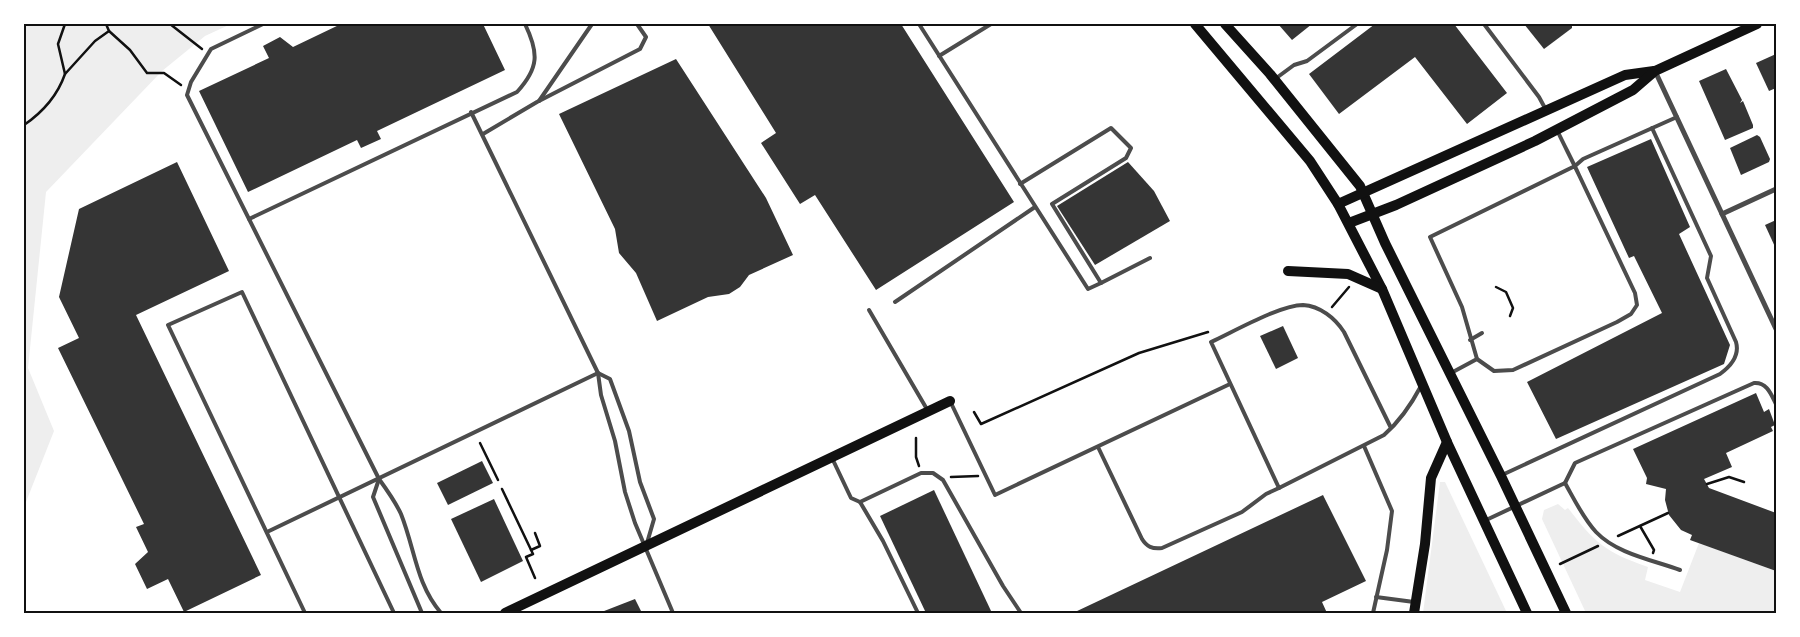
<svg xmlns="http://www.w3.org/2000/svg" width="1800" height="637" font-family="Roboto,sans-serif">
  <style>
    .green { fill: #eee }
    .building { fill: #353535 }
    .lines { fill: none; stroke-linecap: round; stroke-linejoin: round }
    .path { stroke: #111; stroke-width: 2.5 }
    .service { stroke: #4c4c4c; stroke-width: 4 }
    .minor { stroke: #4c4c4c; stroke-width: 5 }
    .secondary { stroke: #111; stroke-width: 10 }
    .neatline { fill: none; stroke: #111; stroke-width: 2 }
  </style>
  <rect width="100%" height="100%" fill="#fff"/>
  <!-- green -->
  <g class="green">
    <path d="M24,24H231L205,36L162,71L46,192L28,368L54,431L24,507Z"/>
    <path d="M1440,482H1445L1507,613H1423Z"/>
    <path d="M1558,504L1565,510L1568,508C1595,543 1605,552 1648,567L1645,580L1680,592L1699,543L1776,571V613H1586L1542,519L1544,510Z"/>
  </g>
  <!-- building -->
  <g class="building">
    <path d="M341,24H483L505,70L377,131L381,139L361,148L357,140L248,192L199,91L269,58L263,46L280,37L293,47Z"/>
    <path d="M708,24H901L1014,202L876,290L815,195L800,204L761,143L776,133Z"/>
    <path d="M1278,24H1312L1292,40Z"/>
    <path d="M1375,24H1454L1507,93L1467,124L1415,57L1339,114L1309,74Z"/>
    <path d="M1524,24H1572V28L1544,49Z"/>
    <path d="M1776,54V88L1769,91L1756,63Z"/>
    <path d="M676,59L766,198L793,255L749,275L740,287L729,294L708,297L657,321L636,273L619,253L615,229L559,114Z"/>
    <path d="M1726,69L1742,100L1740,103L1743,101L1753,125V128L1725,140L1699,81Z"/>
    <path d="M1757,135L1760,137L1770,159L1769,162L1741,175L1730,148Z"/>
    <path d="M1651,139L1690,227L1679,234L1730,345L1724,364L1556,439L1527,382L1662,313L1634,256L1629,258L1587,167Z"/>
    <path d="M177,162L229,271L136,315L261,575L184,612L168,579L147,589L135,564L148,552L136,527L144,524L58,348L79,338L59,297L79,209Z"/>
    <path d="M1128,162L1154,191L1170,221L1095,265L1057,206Z"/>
    <path d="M1776,220V249L1765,225Z"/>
    <path d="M1283,326L1298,358L1276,369L1260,336Z"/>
    <path d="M1756,393L1764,412L1769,409L1775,425L1771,427L1773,431L1726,453L1732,467L1704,479L1709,488L1776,513V571L1690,540L1692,535L1681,530L1669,515L1665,500L1666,489L1646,484L1647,478L1633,449Z"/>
    <path d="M482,461L493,483L448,505L437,483Z"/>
    <path d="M934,490L992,613H926L880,516Z"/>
    <path d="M1323,495L1366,581L1322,602L1327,613L1075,612Z"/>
    <path d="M494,499L523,561L481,582L451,519Z"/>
    <path d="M635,599L642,613H599Z"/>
  </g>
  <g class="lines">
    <!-- path -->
    <g class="path">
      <path d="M65,24L58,44L65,74L95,41L109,31L106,24"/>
      <path d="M170,24L202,49"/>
      <path d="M109,31L130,50L147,73H164L181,85"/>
      <path d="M24,125C43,112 57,97 65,74"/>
      <path d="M1496,287L1506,292L1513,308L1510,316"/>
      <path d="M1332,307L1349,287"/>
      <path d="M974,412L981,424L1139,353L1208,332"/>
      <path d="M916,438V457L919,466"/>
      <path d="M480,443L498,480"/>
      <path d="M951,477L978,476"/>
      <path d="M1707,484L1729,477L1744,482"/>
      <path d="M502,489L533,554L526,557L535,578"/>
      <path d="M1640,526L1654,550L1653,553"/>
      <path d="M1618,536L1668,513"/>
      <path d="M531,550L540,546L535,533"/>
      <path d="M1560,564L1598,546"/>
    </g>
    <!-- service -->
    <g class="service">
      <path d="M263,24L211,49L191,82L187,95L379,479C387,490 395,501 401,514C415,549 416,584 441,613"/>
      <path d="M919,24L1088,289L1101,283"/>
      <path d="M1484,24L1539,97L1546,110"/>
      <path d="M939,56L991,24"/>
      <path d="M1275,79L1294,65L1307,61L1357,24"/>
      <path d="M539,101L592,24"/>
      <path d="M471,112L598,373L601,395L615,441L625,492L635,523L673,613"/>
      <path d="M1557,130C1564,145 1572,160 1579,175L1635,293L1637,305L1631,314L1617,322L1513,370L1494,371L1477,359L1462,307L1430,237L1575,166L1583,159L1677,117"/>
      <path d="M483,134L537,102L640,49L646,37L637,24"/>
      <path d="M1020,184L1111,128L1131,148L1126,158L1052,204L1101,283L1150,258"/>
      <path d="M249,219L517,92C539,68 539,53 525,24"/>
      <path d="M895,302L1035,207"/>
      <path d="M869,310L928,411"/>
      <path d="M1470,340L1482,333"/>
      <path d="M598,373L610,379L629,431L640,482L654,519L647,543"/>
      <path d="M1451,373L1477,359"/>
      <path d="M951,403L995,495L1230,384"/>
      <path d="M1391,428L1344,332C1335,318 1320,306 1303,305C1280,305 1233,332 1211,342L1279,488L1384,435C1400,421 1411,405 1421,386"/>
      <path d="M1364,446L1392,511L1387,550L1373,613"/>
      <path d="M1098,447L1142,539C1147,547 1152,549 1162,548L1242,512L1266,494L1279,488"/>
      <path d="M832,458L851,498L860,502L883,541L918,613"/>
      <path d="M1502,475L1720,374C1731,366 1740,356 1736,342L1707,278L1711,256L1652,128"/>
      <path d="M379,479L373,497L422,613"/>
      <path d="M1565,483L1575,463L1754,383C1767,382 1771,394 1776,404"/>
      <path d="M860,502L921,473H933L943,480L1003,586L1021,613"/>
      <path d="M1484,521L1565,483C1574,499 1583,518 1596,532C1617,554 1653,560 1680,570"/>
      <path d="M267,532L598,373"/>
      <path d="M1376,597L1414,602"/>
      <path d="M305,613L168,325L242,292L394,613"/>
    </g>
    <!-- minor -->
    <g class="minor">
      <path d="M1655,71L1776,329"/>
      <path d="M1722,214L1776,189"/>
    </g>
    <!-- secondary -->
    <g class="secondary">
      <path d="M1195,24L1310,161L1338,204L1382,289L1447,442L1527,613"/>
      <path d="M1225,24L1270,74L1360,186L1385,243L1501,476L1566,613"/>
      <path d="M1338,204L1625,75L1654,71"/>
      <path d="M1349,223L1396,205L1535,141L1633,90L1655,71L1757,24"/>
      <path d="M1288,271L1348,274L1382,289"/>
      <path d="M505,613L950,401"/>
      <path d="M1414,613L1425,544L1431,478L1447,442"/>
    </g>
  </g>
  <!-- border -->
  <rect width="1800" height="637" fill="none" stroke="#ffffff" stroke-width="50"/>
  <rect x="25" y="25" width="1750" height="587" class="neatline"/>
</svg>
